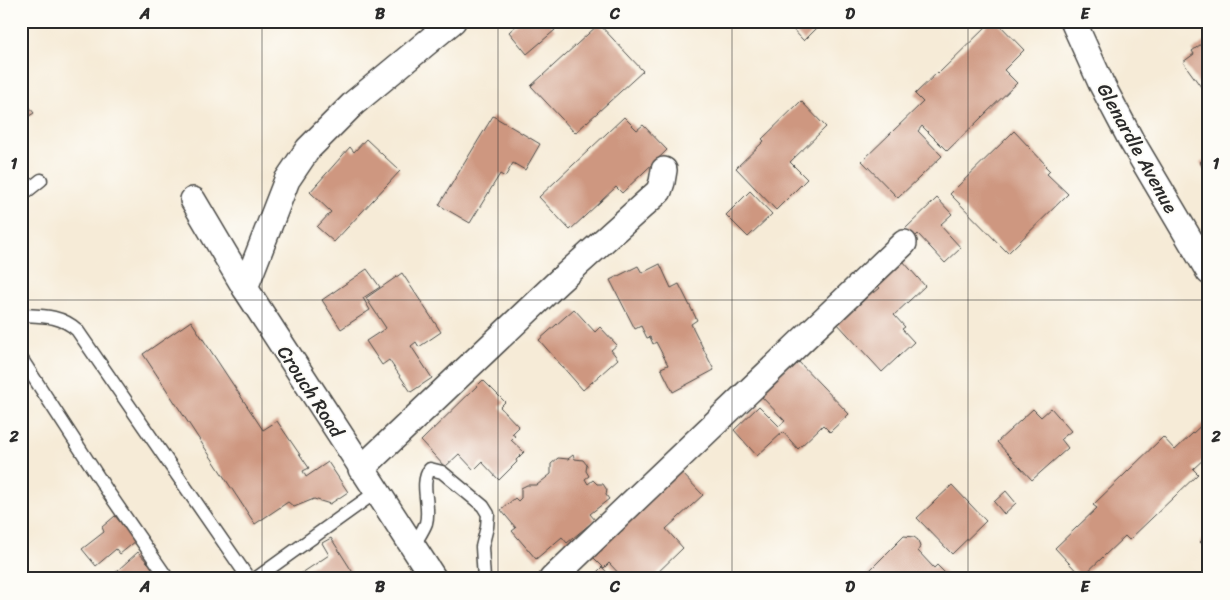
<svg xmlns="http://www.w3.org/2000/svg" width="1230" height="600" font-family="Sriracha,sans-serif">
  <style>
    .building { fill: #ce9780 }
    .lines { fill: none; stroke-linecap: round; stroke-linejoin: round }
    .service-casing { stroke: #494845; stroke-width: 15 }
    .minor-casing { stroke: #494845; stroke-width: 28 }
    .service { stroke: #fff; stroke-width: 12 }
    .minor { stroke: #fff; stroke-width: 25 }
    .grid { fill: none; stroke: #2b2b2b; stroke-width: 1; stroke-opacity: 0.55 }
    .labels { text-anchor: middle; stroke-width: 4; stroke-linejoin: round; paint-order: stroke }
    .street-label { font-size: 19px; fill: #2b2b2b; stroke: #fdfcf7 }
    .neatline { fill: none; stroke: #2b2b2b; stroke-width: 2 }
    .grid-label { font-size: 16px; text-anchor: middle; font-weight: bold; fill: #2b2b2b }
  </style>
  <rect width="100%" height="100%" fill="#fdfcf7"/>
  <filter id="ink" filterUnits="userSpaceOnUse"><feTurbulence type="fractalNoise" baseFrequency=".02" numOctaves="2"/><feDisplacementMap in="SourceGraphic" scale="10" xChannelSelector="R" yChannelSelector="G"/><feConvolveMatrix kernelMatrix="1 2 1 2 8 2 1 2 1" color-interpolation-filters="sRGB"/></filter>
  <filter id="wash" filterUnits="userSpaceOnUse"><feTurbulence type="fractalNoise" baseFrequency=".0096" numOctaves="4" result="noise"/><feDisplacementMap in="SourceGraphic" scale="20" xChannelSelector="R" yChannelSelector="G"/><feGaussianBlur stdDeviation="1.12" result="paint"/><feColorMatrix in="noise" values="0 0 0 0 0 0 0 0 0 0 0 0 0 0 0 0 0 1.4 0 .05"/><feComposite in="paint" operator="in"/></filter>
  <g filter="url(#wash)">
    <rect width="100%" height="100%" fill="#f6ebd7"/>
    <g id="blocks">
      <!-- building -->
      <g class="building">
        <path d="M521,21H547L555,30L527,54L509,32Z"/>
        <path d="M785,21H824L804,41Z"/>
        <path d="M992,21H996L1024,50L1004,70L1017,83L947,151L922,126L918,131L942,156L898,198L862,161L923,102L915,94L938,72L939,73Z"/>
        <path d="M599,24L643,71L575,133L531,86Z"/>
        <path d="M1209,38V98L1183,62L1194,54L1192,51Z"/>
        <path d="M21,97L34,113L21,121Z"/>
        <path d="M801,101L826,127L790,162L807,179L776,210L736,168L764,141L762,139Z"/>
        <path d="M493,116L540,144L525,170L513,163L505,177L500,174L470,223L439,205Z"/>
        <path d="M624,117L637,130L643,125L667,150L622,193L616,187L570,230L539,197Z"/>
        <path d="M1014,131L1046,165L1045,166L1050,171L1047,174L1068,194L1008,253L950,194Z"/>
        <path d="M366,139L400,171L334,242L317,227L331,212L310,192L350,147L354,152Z"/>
        <path d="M1209,158V180L1200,162Z"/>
        <path d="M750,191L772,214L748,237L726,215Z"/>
        <path d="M937,198L952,214L940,225L961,248L945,263L918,234L914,238L905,229Z"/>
        <path d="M903,261L925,286L894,315L905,327L902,329L914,342L882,372L836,322L872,290L874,293L880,288L877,285Z"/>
        <path d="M660,264L671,288L679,284L697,320L691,324L714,370L673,392L661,368L668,365L656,342L653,344L650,337L647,338L641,326L635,329L610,280L638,266L642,273Z"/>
        <path d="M367,269L380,287L363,298L370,310L341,329L322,300Z"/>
        <path d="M402,273L441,332L419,347L416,342L411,346L432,378L411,392L389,360L382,365L366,341L386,328L366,298Z"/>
        <path d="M574,309L595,332L600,327L617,345L611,350L618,359L583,390L539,340Z"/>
        <path d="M191,321L263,430L277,421L309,468L303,471L306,477L328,462L348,492L330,504L314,499L294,507L288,502L255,524L143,354Z"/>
        <path d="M795,358L849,414L830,432L823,425L798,449L783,432L757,456L734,430L759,406L779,426L785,421L758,393Z"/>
        <path d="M483,380L505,402L500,407L519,427L512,434L515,436L511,440L524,452L516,460L517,462L499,480L482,462L474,470L459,454L445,467L421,441Z"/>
        <path d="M1051,408L1071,431L1061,439L1068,448L1032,480L997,442L1033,409L1041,417Z"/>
        <path d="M1209,418V460L1206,457L1193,469L1198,474L1129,540L1125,536L1082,577L1055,548L1097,508L1093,505L1163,437L1175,450Z"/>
        <path d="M573,455L575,459L583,460L587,465L586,471L589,476L585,479L588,484L593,480L597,484H603L607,490L606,495L609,499L590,514L595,520L567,543L562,537L536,559L512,531L516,528L501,510L515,498L518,501L521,498V488L527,485H537L551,474V464L558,458L568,459Z"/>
        <path d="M679,470L703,495L666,529L683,548L651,579H624L609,563L604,568L590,554Z"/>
        <path d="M952,485L986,521L952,554L917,518Z"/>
        <path d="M1006,491L1016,503L1004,514L994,502Z"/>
        <path d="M115,516L136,541L120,554L116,549L96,566L82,549L104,532L102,527Z"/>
        <path d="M1209,534V551L1200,542Z"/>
        <path d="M904,536L914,537L918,540L920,547L918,551L934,568L937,565L951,579H861Z"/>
        <path d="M331,538L357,579H293L329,555L322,543Z"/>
        <path d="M138,552L159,575L155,579H108Z"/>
        <path d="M602,567L613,579H590Z"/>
      </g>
    </g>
  </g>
  <g filter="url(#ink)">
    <use href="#blocks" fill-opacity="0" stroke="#494845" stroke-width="1"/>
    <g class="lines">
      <defs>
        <g id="service">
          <path d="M21,196L41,180"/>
          <path d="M21,315C42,316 61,315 77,330L249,579"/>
          <path d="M21,358L108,492L168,579"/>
          <path d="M413,547C417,539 423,531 426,523C431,506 419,484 430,469L442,472L483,506L488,514L487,527L482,547L484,579"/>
          <path d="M255,579L376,492"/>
        </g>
        <g id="minor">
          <path d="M1073,21L1101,83L1131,140L1209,272"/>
          <path d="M193,200L245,288L434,579"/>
          <path d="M245,288L287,180L308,149L354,103L453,21"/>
          <path d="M361,469L558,282L659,191L662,182L664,170"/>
          <path d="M552,579L904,243"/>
        </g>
      </defs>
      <!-- service casing -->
      <use href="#service" class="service-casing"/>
      <!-- minor casing -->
      <use href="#minor" class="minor-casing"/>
      <!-- service -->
      <use href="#service" class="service"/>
      <!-- minor -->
      <use href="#minor" class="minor"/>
    </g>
  </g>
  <!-- grid -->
  <path class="grid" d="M262,21V579M498,21V579M732,21V579M968,21V579M21,300H1209"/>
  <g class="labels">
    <!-- street labels -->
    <g class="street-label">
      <text transform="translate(1138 148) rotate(61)" y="7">Glenardle Avenue</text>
      <text transform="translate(311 391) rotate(57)" y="7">Crouch Road</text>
    </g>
  </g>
  <!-- margin -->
  <rect width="1230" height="600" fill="none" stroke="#fdfcf7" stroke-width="55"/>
  <rect x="28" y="28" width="1174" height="544" class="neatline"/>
  <g class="grid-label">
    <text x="145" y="19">A</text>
    <text x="380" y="19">B</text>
    <text x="615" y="19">C</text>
    <text x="850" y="19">D</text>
    <text x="1085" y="19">E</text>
    <text x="14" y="169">1</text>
    <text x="1216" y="169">1</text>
    <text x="14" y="442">2</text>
    <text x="1216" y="442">2</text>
    <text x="145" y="592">A</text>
    <text x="380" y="592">B</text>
    <text x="615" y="592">C</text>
    <text x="850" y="592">D</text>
    <text x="1085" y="592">E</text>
  </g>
</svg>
